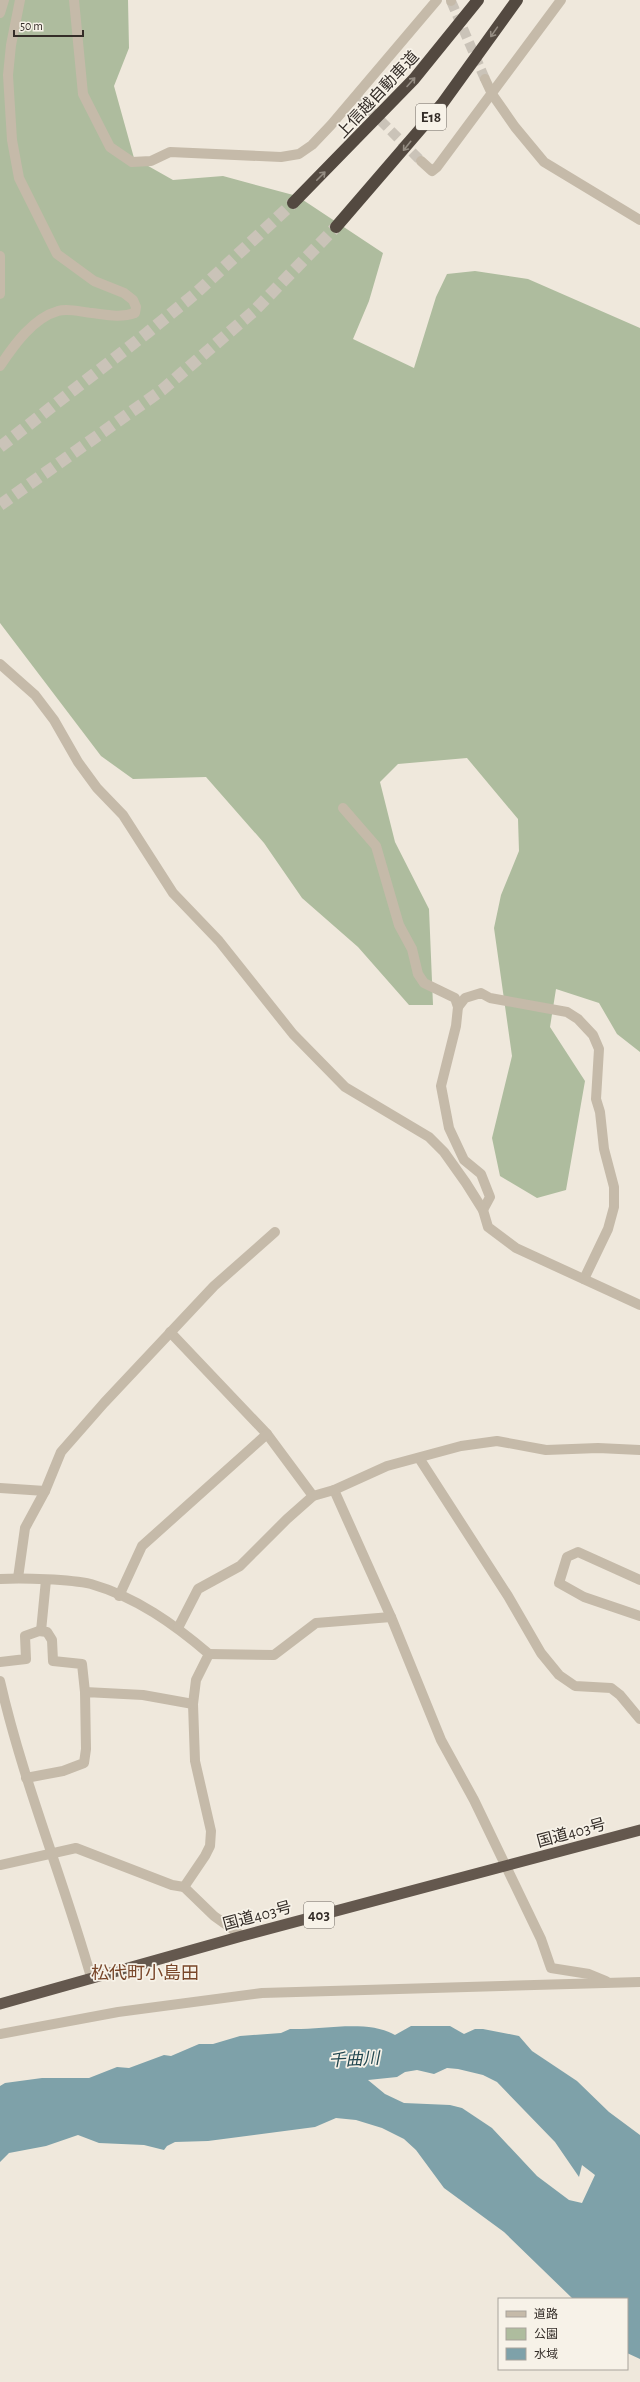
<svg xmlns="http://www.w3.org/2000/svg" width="640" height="2382" font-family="'Alegreya Sans','Noto Sans JP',sans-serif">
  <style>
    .green { fill: #aebc9e }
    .water { fill: #7ea1a9; fill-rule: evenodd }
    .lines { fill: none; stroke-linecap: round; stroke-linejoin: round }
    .minor-tunnel { stroke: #cac3b8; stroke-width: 10; stroke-dasharray: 10 5; stroke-linecap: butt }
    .motorway-tunnel { stroke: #cac3b8; stroke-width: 12; stroke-dasharray: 12 6; stroke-linecap: butt }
    .minor { stroke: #c5baa9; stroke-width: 10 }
    .tertiary { stroke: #c5baa9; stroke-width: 10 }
    .trunk { stroke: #64584e; stroke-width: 11 }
    .motorway { stroke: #534940; stroke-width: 12 }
    .oneway { stroke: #958d83 }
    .labels { text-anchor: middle; stroke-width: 3.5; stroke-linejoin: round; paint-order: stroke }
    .shield { fill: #f7f2e8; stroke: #6e6862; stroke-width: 1 }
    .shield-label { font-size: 15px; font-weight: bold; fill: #342d28 }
    .street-label { font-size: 16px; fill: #342d28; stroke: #f7f2e8 }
    .water-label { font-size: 17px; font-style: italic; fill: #224750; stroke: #f7f2e8 }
    .quarter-label { font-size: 18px; fill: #79472a; stroke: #f7f2e8 }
  </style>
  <rect width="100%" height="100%" fill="#efe8dc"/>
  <!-- green -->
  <path class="green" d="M0,0H128L129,48L114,86L134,158L173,180L223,176L297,196L383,253L369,301L353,339L414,368L436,297L447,274L475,271L528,279L640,328V1052L617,1034L599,1003L556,989L550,1027L585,1081L566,1190L537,1198L500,1176L492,1138L512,1056L494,928L501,895L519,851L518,819L467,758L398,764L380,782L395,842L429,909L433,1005H409L358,947L302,898L264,843L206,777L133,779L101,756L0,623Z"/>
  <!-- water -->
  <path class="water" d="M411,2026H450L464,2034L475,2029H483L519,2036L532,2051L577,2081L609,2112L640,2135V2359L627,2353V2299H573L504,2232L444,2188L416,2150L404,2139L382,2128L356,2120L336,2118L315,2127L208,2141L175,2142L167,2146L164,2150L144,2145L99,2143L78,2135L46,2146L9,2153L0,2162V2086L5,2083L42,2078H89L117,2067L129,2068L164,2055L171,2056L199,2044H213L240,2036L281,2033L290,2029C322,2030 368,2019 395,2035ZM447,2068L458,2069L483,2075L497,2082L555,2142L579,2177L582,2165L595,2175L582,2203L569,2200L537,2176L492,2128L462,2108L450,2105L404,2103L385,2094L368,2080L397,2077L405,2072L417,2070L434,2074Z"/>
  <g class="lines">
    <!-- minor-tunnel -->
    <g class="minor-tunnel">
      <path d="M451,1L485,79"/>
      <path d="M359,99L421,161"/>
    </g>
    <!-- motorway-tunnel -->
    <g class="motorway-tunnel">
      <path d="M0,447L147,333L195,294L293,203"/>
      <path d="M0,505L162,390L253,312L336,227"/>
    </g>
    <!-- minor -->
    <g class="minor">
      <path d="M74,0L83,94L110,147L132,162L151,161L170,152L281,157L299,154L312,145L331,125L437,0"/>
      <path d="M451,0V1"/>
      <path d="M0,13L4,0"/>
      <path d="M485,79L492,94L515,127L544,162L640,220"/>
      <path d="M421,161L432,171L437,167L561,0"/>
      <path d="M0,256V294"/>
      <path d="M0,366C14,345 33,318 58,311C68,308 81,312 92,313C107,315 121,318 135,313L136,307L133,300L124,293L94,281L57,254L19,178L12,140L8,75L11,45L20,0"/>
      <path d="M343,808L376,846L399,925L412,949L418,974L424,983L455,998L458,1007L456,1026L441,1086L449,1128L464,1160L481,1174L490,1197L483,1210"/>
      <path d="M458,1007L465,998L481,993L490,998L567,1012L578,1019L593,1035L599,1049L596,1099L600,1112L604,1149L614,1187V1207L608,1229L584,1279"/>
      <path d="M170,1332L267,1434L313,1496"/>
      <path d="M419,1458L508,1596L541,1653L559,1675L575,1686L611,1688L620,1695L640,1719"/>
      <path d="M0,1488L45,1491"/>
      <path d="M334,1490L391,1617L441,1740L474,1800L541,1939L551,1968L589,1974L606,1981"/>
      <path d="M18,1578L25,1528L45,1491L61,1452L104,1403L214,1286L275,1232"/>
      <path d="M0,1579C23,1578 70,1579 91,1584C136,1597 174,1624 209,1654L196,1680L193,1704L195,1761L211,1831L210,1846L205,1856L184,1887"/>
      <path d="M640,1580L578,1552L567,1557L559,1583L584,1597L640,1616"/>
      <path d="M119,1596L142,1546L267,1434"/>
      <path d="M178,1628L198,1589L240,1566L287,1519L313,1496L334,1490L387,1466L461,1446L497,1441L546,1450L598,1448L640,1450"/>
      <path d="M41,1631L46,1580"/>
      <path d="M209,1654L274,1655L316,1623L391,1617"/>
      <path d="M0,1662L26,1659L25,1636L39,1631L47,1632L52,1640L53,1661L82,1664L85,1692"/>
      <path d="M0,1681C23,1782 63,1878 91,1977"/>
      <path d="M26,1778L63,1771L84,1763L86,1749L85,1692L143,1695L193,1704"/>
      <path d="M0,1865L76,1848L172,1885L184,1887L214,1916L242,1936"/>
      <path d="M0,2034L118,2012L262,1993L640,1982"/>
    </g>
    <!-- tertiary -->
    <path class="tertiary" d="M0,664L35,695L54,720L78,762L97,788L123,815L173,893L219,941L293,1034L345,1087L429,1137L444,1152L466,1183L483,1210L488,1227L516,1248L640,1305"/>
    <!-- trunk -->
    <path class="trunk" d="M0,2004L242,1936L640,1830"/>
    <!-- motorway -->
    <g class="motorway">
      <path d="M293,203L414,79L478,0"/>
      <path d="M336,227L442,104L517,0"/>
    </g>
  </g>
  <!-- one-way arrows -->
  <defs><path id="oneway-shaft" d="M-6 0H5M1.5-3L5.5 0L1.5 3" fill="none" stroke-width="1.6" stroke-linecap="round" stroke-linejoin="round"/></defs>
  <g class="oneway">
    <use href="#oneway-shaft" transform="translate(494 32) rotate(125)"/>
    <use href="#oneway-shaft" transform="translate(411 82) rotate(-48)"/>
    <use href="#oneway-shaft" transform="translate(407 146) rotate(129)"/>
    <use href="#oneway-shaft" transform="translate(321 176) rotate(-45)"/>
  </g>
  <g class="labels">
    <!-- shield labels -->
    <g class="shield">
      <rect x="416" y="104" width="30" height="26" rx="3"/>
      <rect x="304" y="1902" width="30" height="26" rx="3"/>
    </g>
    <g class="shield-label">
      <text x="431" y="122">E18</text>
      <text x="319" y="1920">403</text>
    </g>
    <!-- street labels -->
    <g class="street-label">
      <text transform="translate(377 94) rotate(-47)" y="6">上信越自動車道</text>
      <text transform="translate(571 1832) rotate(-15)" y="6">国道403号</text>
      <text transform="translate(257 1915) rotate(-15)" y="6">国道403号</text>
    </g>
    <!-- water labels -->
    <g class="water-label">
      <text transform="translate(354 2059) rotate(-3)" y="6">千曲川</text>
    </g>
    <!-- quarter labels -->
    <g class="quarter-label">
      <text x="145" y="1979">松代町小島田</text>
    </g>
  </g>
  <!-- legend -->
  <rect x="498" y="2298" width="130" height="72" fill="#f7f2e8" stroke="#a9a39b"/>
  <rect x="506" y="2311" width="20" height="6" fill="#c5baa9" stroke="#a9a39b"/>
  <text x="534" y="2318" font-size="12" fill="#342d28">道路</text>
  <rect x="506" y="2328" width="20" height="12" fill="#aebc9e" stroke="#a9a39b"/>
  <text x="534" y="2338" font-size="12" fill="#342d28">公園</text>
  <rect x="506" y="2348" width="20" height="12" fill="#7ea1a9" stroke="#a9a39b"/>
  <text x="534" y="2358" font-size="12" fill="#342d28">水域</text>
  <!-- scale -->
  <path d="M14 30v6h69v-6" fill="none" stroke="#342d28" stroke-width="2"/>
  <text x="20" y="30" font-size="12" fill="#342d28" stroke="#f7f2e8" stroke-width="3" paint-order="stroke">50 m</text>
</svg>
